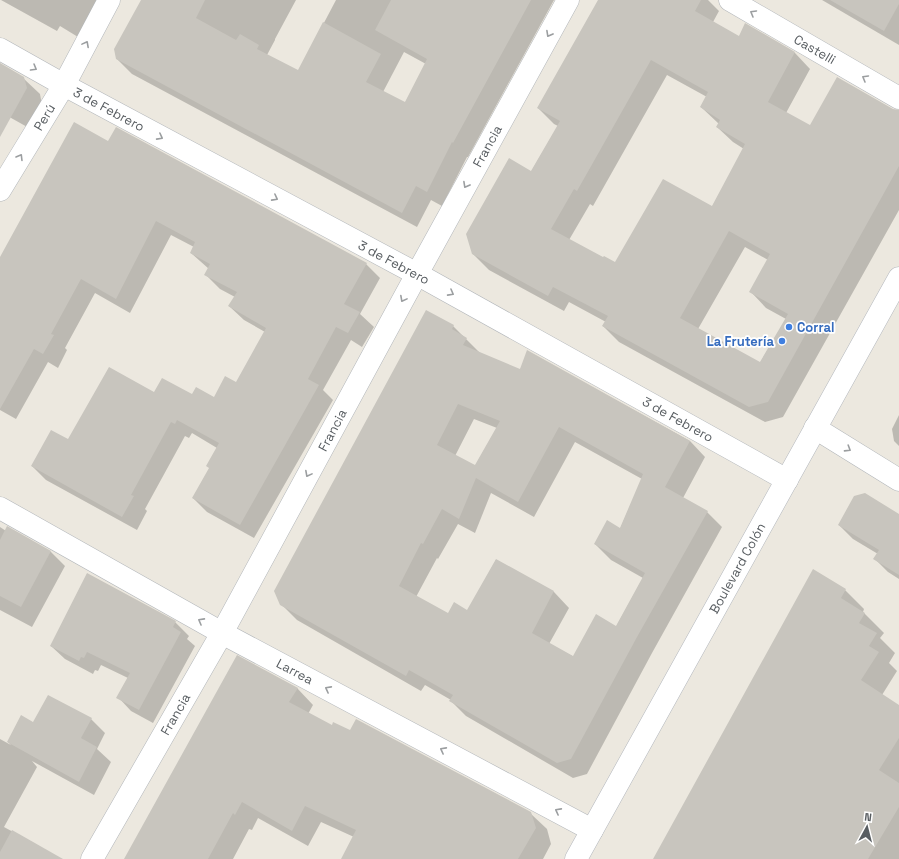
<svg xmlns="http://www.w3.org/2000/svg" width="899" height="859" font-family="'Space Grotesk',sans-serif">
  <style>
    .shadow { fill: #0003; fill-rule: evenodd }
    .building { fill: #c8c5be; fill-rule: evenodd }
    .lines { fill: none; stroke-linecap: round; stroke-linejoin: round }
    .minor-casing { stroke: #b2b6ba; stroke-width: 23 }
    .secondary-casing { stroke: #b3b7bd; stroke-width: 23 }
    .minor { stroke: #fff; stroke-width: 22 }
    .secondary { stroke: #fff; stroke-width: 22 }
    .oneway { stroke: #9b9ea0 }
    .shop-dot { fill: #3f7fe0; stroke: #fff; stroke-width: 1.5 }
    .labels { text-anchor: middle; stroke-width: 3.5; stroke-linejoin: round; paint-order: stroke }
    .street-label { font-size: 13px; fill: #585d61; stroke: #fff }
    .shop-label { font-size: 13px; font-weight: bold; fill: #366cbe; stroke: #fff; text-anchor: start }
  </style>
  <rect width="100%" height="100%" fill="#ece8df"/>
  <!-- shadow -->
  <g class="shadow">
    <path d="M1,0H98L78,37L60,26L57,31Z"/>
    <path d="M142,0H296L275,39V40L267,55L298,72L336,0H554L468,157H467L442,206L431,200L417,227L132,74L117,59ZM404,52L426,64L405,103L383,92Z"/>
    <path d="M599,0H708L719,11L713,22L739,37L746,25L795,53L810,69L786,113L810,126L892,110L899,111V210L783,417L765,422L619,342L603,326L606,322L569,302L564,311L489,270L473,254L531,172L558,126L554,124L538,108ZM667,75L707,97L701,107L719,124L717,127L733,142L744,149L712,207L615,264L569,240L590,204L593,206ZM745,247L768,260L751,292L766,308L786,319L760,363L698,329Z"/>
    <path d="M822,0H899V45Z"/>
    <path d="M0,64L23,78L40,94L42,105L29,128L4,114L0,122Z"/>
    <path d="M108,142L366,264L380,278L360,314L374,327L362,347L351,340L323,390L333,400L254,538L207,512L193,498L210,468L217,448L192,433L189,438L185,436L145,509L147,511L137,530L46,480L32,466L68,440L155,393L215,398L237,384L265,332L244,320L229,306L235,297L220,289L206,275L209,269L191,253L194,247L171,235L130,313L95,293L65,348L67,350L58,368L48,362L16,419L0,410V259Z"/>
    <path d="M427,312L453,326L481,354L520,370L528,352L690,441L705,457L683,498L707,512L722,527L652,653L587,774L573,778L466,716L451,701V700L425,685L421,691L297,620L281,604ZM474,419L497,428L475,466L455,456ZM575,442L642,479L620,529L595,544L611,560L643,578L616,627L574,657L549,644L569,608L554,592L496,560L468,611L449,615L416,597L437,558L438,559L458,524L475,533L491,493L534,517Z"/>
    <path d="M899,415V446L894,441L892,429Z"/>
    <path d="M899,516V579L888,572L875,559L878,554L853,539L839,525Z"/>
    <path d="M0,527L6,531L8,528L51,552L65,566L32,627L0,610Z"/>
    <path d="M88,575L175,622L189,636L187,639L195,646L153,723L131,711L118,697L128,678L101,665L98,671L95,670L93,674L65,659L51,646Z"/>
    <path d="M845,590L864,609L863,612L884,633L880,638L895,653L889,663L897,671L882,695L899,706V859H654Z"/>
    <path d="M297,688L313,705L308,714L332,726L530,813L547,829L551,844L543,859H343L354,837L321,822L308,846L258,818L252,830L249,829L233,859H126Z"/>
    <path d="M91,719L105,733L97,749L111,762L94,795L32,761L37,767L4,827L39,846L52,859H0V739L11,745L8,742L34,723Z"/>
  </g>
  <!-- building -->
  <g class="building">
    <path d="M141,0H205L196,18L236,40L240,34L259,45L257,49L298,70L323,22L381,54L366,82L405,102L427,59L375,30L391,0H531L453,143L452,142L427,192L416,186L402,213L116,59L114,49Z"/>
    <path d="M598,0H701L695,11L739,36L745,23L795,52L768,102L810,125L837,77L893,109L899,110V166L768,402L749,407L602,326L608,316L553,287L548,296L472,254L466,234L509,158L531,171L560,121L537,108ZM651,60L708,92L700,107L720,120L716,127L745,144L712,206L663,179L615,262L604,256L603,257L551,229L574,189L577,191ZM729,231L770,254L749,292L788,314L760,362L680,318Z"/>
    <path d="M830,0H899V4L884,31Z"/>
    <path d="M0,63L24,77L27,88L0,137Z"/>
    <path d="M74,122L108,141L116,127L367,263L344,304L360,312L348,333L336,327L308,379L319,385L240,525L192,498L209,468L206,466L219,443L177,420L175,424L171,422L131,495L134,496L122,517L31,466L51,430L68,439L109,367L154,392L162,378L192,394L196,387L214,397L225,376L236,382L266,328L228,306L237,292L204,275L210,264L190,253L195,242L156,221L116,299L81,279L51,334L54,335L43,354L34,349L0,409V257Z"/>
    <path d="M426,310L454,325L452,329L467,338L463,345L520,369L527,350L690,441L665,487L708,511L637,637L571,759L557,763L449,701L453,695L409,670L406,676L280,605L274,591ZM458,404L500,421L475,465L437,445ZM559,427L643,474L620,528L607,520L594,544L645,573L616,626L596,614L573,656L532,633L554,591L496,559L467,610L454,602L448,613L399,586L421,543L423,544L442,509L459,519L476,478L518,502Z"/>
    <path d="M865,493L899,514V575L873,559L879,550L838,525L854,496Z"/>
    <path d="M7,526L51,551L21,607L0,596V540Z"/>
    <path d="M813,569L846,589L841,598L865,613L859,623L877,633L869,646L879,652L861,680L899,705V738L879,770L899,783V807L868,859H653Z"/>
    <path d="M87,573L176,621L173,627L181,632L139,710L116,698L130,673L87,652L84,658L81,657L79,661L50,646Z"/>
    <path d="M237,655L298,688L289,702L332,725L333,722L350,730L356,719L531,812L536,828L518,859H341L356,830L305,806L292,831L242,802L235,815L233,813L208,859H124Z"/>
    <path d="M48,695L92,718L81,738L97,747L79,782L7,742L21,715L33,722Z"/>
    <path d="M12,830L63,859H0V852Z"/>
  </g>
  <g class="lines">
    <defs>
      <g id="minor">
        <path d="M730,0L899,98"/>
        <path d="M0,49L64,85L417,274L787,480"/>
        <path d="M0,190L64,85L109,0"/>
        <path d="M815,428L899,480"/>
        <path d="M0,508L222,633L592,830"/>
        <path d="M92,859L222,633L417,274L568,0"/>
      </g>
      <path id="secondary" d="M576,859L899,278"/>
    </defs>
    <!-- minor casing -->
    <use href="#minor" class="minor-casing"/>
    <!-- secondary casing -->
    <use href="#secondary" class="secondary-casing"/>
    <!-- minor -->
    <use href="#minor" class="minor"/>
    <!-- secondary -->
    <use href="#secondary" class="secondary"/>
  </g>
  <!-- one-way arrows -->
  <defs><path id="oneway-chevron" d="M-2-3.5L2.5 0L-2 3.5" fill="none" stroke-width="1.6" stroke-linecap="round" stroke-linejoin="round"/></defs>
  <g class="oneway">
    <use href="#oneway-chevron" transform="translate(753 13) rotate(-150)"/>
    <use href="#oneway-chevron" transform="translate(549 34) rotate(119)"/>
    <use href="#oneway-chevron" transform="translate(86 44) rotate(-62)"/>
    <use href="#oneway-chevron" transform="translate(34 68) rotate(30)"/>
    <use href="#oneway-chevron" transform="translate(865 78) rotate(-150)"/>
    <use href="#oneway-chevron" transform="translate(160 137) rotate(28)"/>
    <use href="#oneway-chevron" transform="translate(20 157) rotate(-59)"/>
    <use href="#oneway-chevron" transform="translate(466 185) rotate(119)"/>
    <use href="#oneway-chevron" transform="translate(275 198) rotate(28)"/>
    <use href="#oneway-chevron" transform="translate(451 293) rotate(29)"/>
    <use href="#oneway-chevron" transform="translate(403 299) rotate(118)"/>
    <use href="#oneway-chevron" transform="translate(848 449) rotate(32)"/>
    <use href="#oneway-chevron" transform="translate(308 474) rotate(118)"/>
    <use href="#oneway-chevron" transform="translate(201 621) rotate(-151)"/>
    <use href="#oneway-chevron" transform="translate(328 689) rotate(-152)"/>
    <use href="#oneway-chevron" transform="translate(443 750) rotate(-152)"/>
    <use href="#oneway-chevron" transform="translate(558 811) rotate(-152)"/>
  </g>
  <!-- markers -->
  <g class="shop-dot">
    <circle cx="789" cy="327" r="4"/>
    <circle cx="782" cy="341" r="4"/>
  </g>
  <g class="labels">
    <!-- street labels -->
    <g class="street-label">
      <text transform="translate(815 49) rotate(30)" y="5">Castelli</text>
      <text transform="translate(109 109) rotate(28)" y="5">3 de Febrero</text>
      <text transform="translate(44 117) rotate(-59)" y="5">Perú</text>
      <text transform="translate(487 146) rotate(-61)" y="5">Francia</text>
      <text transform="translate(394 262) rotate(28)" y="5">3 de Febrero</text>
      <text transform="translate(678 419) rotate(29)" y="5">3 de Febrero</text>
      <text transform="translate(332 430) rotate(-62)" y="5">Francia</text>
      <text transform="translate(737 568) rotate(-61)" y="5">Boulevard Colón</text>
      <text transform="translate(295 671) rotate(28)" y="5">Larrea</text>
      <text transform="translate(175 714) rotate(-60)" y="5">Francia</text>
    </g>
    <!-- shop labels -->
    <g class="shop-label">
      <text x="797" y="332">Corral</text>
      <text x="774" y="346" text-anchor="end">La Frutería</text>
    </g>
  </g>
  <!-- north arrow -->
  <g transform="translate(867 827) rotate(7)" stroke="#ffffff" stroke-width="3" paint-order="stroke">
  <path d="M0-3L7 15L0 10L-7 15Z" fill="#585d61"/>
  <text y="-6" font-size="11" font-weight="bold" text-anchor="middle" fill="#585d61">N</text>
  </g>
</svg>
